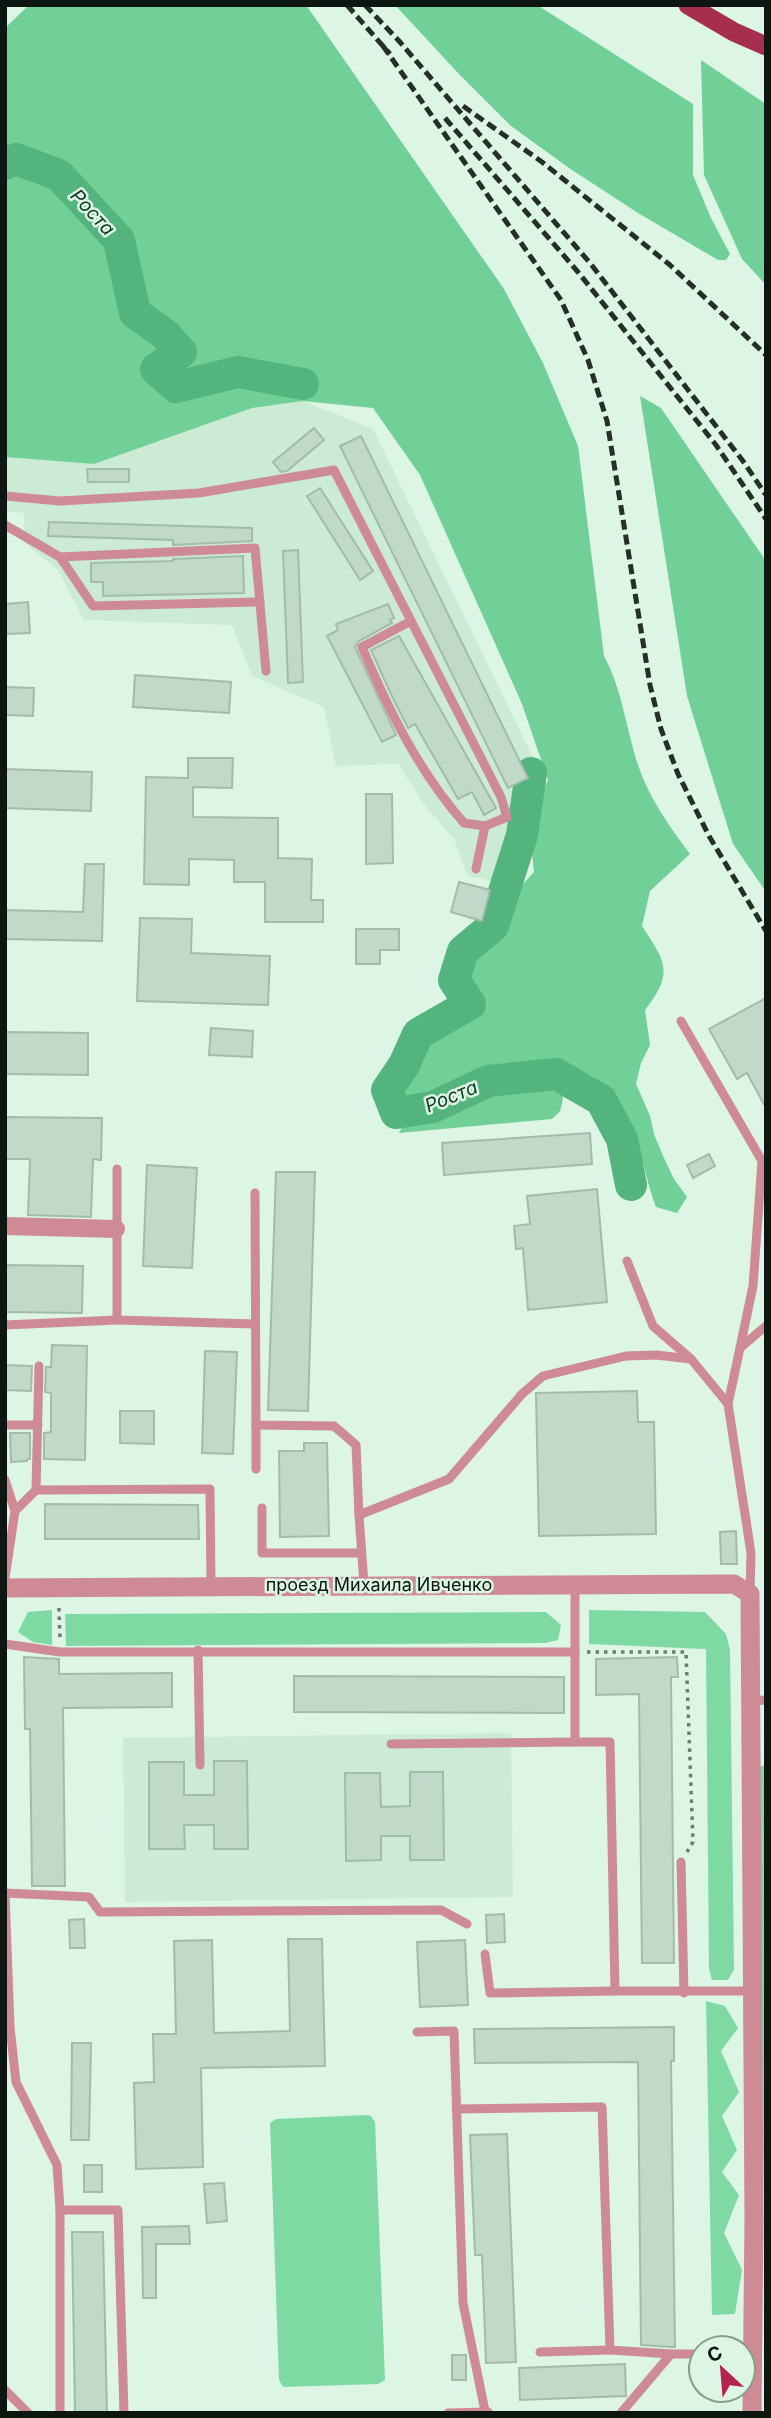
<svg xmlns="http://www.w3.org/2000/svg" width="771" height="2418" font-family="Inter,sans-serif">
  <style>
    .built { fill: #cbebd5 }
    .green { fill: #7edaa2 }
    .forest { fill: #71d097 }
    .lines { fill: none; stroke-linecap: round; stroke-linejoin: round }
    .river { stroke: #54b47d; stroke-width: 32 }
    .building { fill: #c0d9c8; stroke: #a3bbab; stroke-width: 2 }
    .path { stroke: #6d7d72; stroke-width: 3.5; stroke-dasharray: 3.5 5; stroke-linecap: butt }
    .service { stroke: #ce8b96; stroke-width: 9 }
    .minor { stroke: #ce8b96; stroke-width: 18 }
    .tertiary { stroke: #ce8b96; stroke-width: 19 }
    .primary { stroke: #a62f50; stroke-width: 19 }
    .rail { stroke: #242f28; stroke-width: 5; stroke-dasharray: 10 5; stroke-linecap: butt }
    .labels { text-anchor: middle; stroke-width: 5; stroke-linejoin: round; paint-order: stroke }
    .street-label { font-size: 18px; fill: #0d1610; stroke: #dcf5e4 }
    .water-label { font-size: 19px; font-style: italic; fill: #0f3822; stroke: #dcf5e4 }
  </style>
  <rect width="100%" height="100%" fill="#dcf5e4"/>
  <!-- built -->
  <g class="built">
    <path d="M303,401L373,429L544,780L495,882L467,875L454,839L426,807L398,764L336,766L324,707L252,676L232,625L84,620L58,570L25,543L24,513L5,511V457L94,464L252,408Z"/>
    <path d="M511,1733L513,1897L125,1902L123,1738Z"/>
  </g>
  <!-- green -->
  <g class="green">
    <path d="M52,1610V1645L33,1642L18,1632L28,1612Z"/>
    <path d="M589,1610L705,1612L726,1634L730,1650L734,1970L728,1980H712L709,1969L706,1649L589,1644Z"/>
    <path d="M546,1612L561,1625L558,1640L545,1643L66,1646L65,1614Z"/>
    <path d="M755,1766H766V2197H764Z"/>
    <path d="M706,2001L725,2006L738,2028L721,2051L739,2092L722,2116L737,2150L722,2172L739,2195L724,2233L742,2270L735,2314L712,2315Z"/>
    <path d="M367,2115L371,2116L375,2122L385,2380L378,2384L283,2387L279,2380L270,2123L276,2119Z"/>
  </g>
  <!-- forest -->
  <g class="forest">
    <path d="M29,5H306L504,289L543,363L578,446L604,656C622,689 626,728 638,765C649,798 669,826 690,854L650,891L642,926C666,963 674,972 645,1010L650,1045L641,1063L636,1084L650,1116L654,1134L663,1156L674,1179L687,1197L677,1213L656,1207C640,1163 636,1110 597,1080C592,1076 584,1071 577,1073C560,1078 565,1099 560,1111C558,1114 555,1116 552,1119L399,1133L419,1096L401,1100L411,1075L432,1043L487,1005L466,980L477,953L496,938L505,903L534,872L529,821L548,780L522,704L420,475L373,408L303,401L252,408L94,464L5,457V28Z"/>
    <path d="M395,5H537L693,104V175L711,218L730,254L726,260H718L638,213L569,168L511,126L458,73Z"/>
    <path d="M701,60L766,104V285L742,259L704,175Z"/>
    <path d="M640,396L661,408L766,561V892L733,844L687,696Z"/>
  </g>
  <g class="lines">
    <!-- river -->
    <g class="river">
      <path d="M5,164L16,159L59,175L119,240L135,313L166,335L181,352L156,369L176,387L238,372L303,384"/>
      <path d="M531,773L522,835L493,926L463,951L454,980L470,1004L418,1034L404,1065L387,1090L396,1113L433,1107L488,1081L556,1074L601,1100L622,1139L631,1185"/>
    </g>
  </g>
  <!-- building -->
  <g class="building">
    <path d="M314,428L324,440L287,471L281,472L273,462Z"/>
    <path d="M361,436L528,778L508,788L340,446Z"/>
    <path d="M87,469H129V482H88Z"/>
    <path d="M320,488L373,571L360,580L307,496Z"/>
    <path d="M49,522L252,528V541L173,545V540L48,536Z"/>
    <path d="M298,550L303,682L288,683L283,551Z"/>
    <path d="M243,556L244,593L103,596V582H91V563L173,561V559Z"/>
    <path d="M28,602L30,633L5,634V604Z"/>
    <path d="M388,604L394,618L390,620L392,623L359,641L355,647L396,735L382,742L327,636L338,630L336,624Z"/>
    <path d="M399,636L496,808L484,815L472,792L458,799L415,724L408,728L389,690L371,650Z"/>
    <path d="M135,675L231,682L229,713L133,707Z"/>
    <path d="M5,687L34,688L33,716L5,715Z"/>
    <path d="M188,758H233L232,788L193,787V817L278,818V858L312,859L311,900H323V922H265V882H234V860L189,859V885L144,884L146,777L188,778Z"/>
    <path d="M5,769L92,772L91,811L5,808Z"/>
    <path d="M366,794H392L393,863L366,864Z"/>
    <path d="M85,864H104L102,941L5,939V910L83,912Z"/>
    <path d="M459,882L490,890L482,921L451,912Z"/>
    <path d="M140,918L192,919L191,953L270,956L268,1005L137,1001Z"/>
    <path d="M356,929H399V950H380V964H356Z"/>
    <path d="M766,998V1108L747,1073L737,1079L709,1029Z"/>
    <path d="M211,1028L253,1031L252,1057L209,1055Z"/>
    <path d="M5,1032L88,1033V1075L5,1074Z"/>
    <path d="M5,1117L102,1118L101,1160L93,1159L91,1217L28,1215L30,1159H5Z"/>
    <path d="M590,1133L592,1164L444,1175L442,1143Z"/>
    <path d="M709,1154L715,1166L693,1178L687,1165Z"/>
    <path d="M147,1165L197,1168L192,1268L143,1266Z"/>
    <path d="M276,1172H315L308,1411L268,1410Z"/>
    <path d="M597,1189L607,1302L528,1310L523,1248L516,1249L514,1226L530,1224L527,1196Z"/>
    <path d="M5,1265L83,1266L82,1313L5,1312Z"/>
    <path d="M52,1345L87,1346L85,1460L44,1459V1433L51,1432V1393L45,1392L46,1367H51Z"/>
    <path d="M205,1351L237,1352L233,1454L202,1453Z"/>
    <path d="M5,1365L32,1366L31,1391L5,1390Z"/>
    <path d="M637,1391L638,1422H654L656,1534L539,1536L536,1393Z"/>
    <path d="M120,1411H154V1444L120,1443Z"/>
    <path d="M10,1433H30V1459H27V1461L11,1462Z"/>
    <path d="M304,1443H327L329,1536L280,1537L279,1451H304Z"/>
    <path d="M45,1504L198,1505L199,1539H45Z"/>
    <path d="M736,1531L737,1564H721L720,1532Z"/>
    <path d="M24,1657L59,1659V1674L172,1673V1707L63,1708L65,1886H32L30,1729H25Z"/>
    <path d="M677,1657L678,1677H671L674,1963H642L639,1694L596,1695V1659Z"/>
    <path d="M294,1676L564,1677V1713L294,1712Z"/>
    <path d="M214,1761H247L248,1849H214V1825H184L185,1849H149V1762H184V1795H214Z"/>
    <path d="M410,1772H443L444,1860H410V1836H381V1860L346,1861L345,1773H380L381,1807L410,1806Z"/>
    <path d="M504,1914L505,1942L487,1943L486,1915Z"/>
    <path d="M84,1919L85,1948H70L69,1920Z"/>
    <path d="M288,1939H322L325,2066L201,2068L203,2167L136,2169L134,2083L154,2082L153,2034H176L174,1941L212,1940L214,2033L290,2031Z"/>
    <path d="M465,1940L468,2005L420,2007L417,1942Z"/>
    <path d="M674,2027V2061H671L675,2347H671L641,2345L638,2062L475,2063L474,2029Z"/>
    <path d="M72,2043H91L89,2140H71Z"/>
    <path d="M507,2134L516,2362L486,2363L482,2255H475L470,2135Z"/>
    <rect x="84" y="2165" width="18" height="27"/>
    <path d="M224,2183L227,2221L207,2223L204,2184Z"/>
    <path d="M189,2226L190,2244H156V2298H143L142,2227Z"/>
    <path d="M72,2232H103L107,2413H75Z"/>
    <rect x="452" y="2355" width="14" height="25"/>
    <path d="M625,2364L626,2396L520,2400L519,2368Z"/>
  </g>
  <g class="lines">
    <!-- path -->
    <g class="path">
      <path d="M59,1608L60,1639"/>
      <path d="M587,1652H686L693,1842L687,1852"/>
    </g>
    <!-- service -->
    <g class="service">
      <path d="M5,496L60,501L199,493L334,470L501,797L507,817L485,826L476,869"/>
      <path d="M5,525L60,557L255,548L266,671"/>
      <path d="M60,557L93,606L260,602"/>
      <path d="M411,621L362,647C388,709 419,772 464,823L485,826"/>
      <path d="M681,1021L762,1161L753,1286L740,1348"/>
      <path d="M117,1169V1320L254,1324"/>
      <path d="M255,1193L256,1425L334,1426L356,1445L359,1515"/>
      <path d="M627,1261L653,1326L691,1359L728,1404L751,1553L750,1593"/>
      <path d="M5,1325L117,1320"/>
      <path d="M728,1404L740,1348L766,1326"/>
      <path d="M5,1425H38"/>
      <path d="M256,1469V1425"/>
      <path d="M5,1480L15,1511"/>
      <path d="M36,1490L210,1489L211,1586"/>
      <path d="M262,1508V1553H361"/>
      <path d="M5,1578L15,1511L36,1490L39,1366"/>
      <path d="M364,1584L359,1515L449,1479L522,1394L543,1376L626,1356L656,1355L691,1359"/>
      <path d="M5,1644L60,1652H575V1742H610L615,1991H751"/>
      <path d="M198,1650L200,1765"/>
      <path d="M575,1652V1583"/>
      <path d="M750,1701L766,1700"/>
      <path d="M391,1744L575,1742"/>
      <path d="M681,1862L684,1993"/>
      <path d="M5,1893L10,2027L16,2082L57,2165L60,2210V2413"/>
      <path d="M5,1893L89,1897L100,1912L441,1910L467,1924"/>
      <path d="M485,1954L490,1993L615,1991"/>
      <path d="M417,2032L454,2031L463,2303L485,2411"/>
      <path d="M456,2109L602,2107L610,2350L671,2354"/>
      <path d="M60,2210H118L124,2413"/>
      <path d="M540,2352L610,2350"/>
      <path d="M5,2390L28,2413"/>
      <path d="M448,2413L488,2412"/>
      <path d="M621,2413L671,2354H701"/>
    </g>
    <!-- minor -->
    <path class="minor" d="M5,1226L116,1229"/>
    <!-- tertiary -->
    <path class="tertiary" d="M5,1588L734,1584L750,1594L754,2219L752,2413"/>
    <!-- primary -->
    <path class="primary" d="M688,5L734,32L766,46"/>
    <!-- rail -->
    <g class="rail">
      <path d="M347,5L390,54"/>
      <path d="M365,5L399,41L590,263L743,461L766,495"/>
      <path d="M383,46L561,300L588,360L607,421L650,685L661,729L678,774L709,836L766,931"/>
      <path d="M463,106L542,162L670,265L766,355"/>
      <path d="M445,118L578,272L716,445L766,519"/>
    </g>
  </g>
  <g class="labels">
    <!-- street labels -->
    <g class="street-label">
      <text x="379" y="1591">проезд Михаила Ивченко</text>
    </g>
    <!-- water labels -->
    <g class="water-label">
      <text transform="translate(93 212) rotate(47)" y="7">Роста</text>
      <text transform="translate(451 1096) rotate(-22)" y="7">Роста</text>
    </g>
  </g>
  <!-- border -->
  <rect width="771" height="2418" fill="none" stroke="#0d1610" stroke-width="14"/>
  <!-- north arrow -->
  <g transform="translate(722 2369) rotate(334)"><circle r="33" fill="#dcf5e4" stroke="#899c8f" stroke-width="2"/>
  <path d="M0-5L12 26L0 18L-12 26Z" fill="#b42451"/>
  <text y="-10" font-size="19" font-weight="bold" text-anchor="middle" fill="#0d1610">С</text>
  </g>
</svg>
